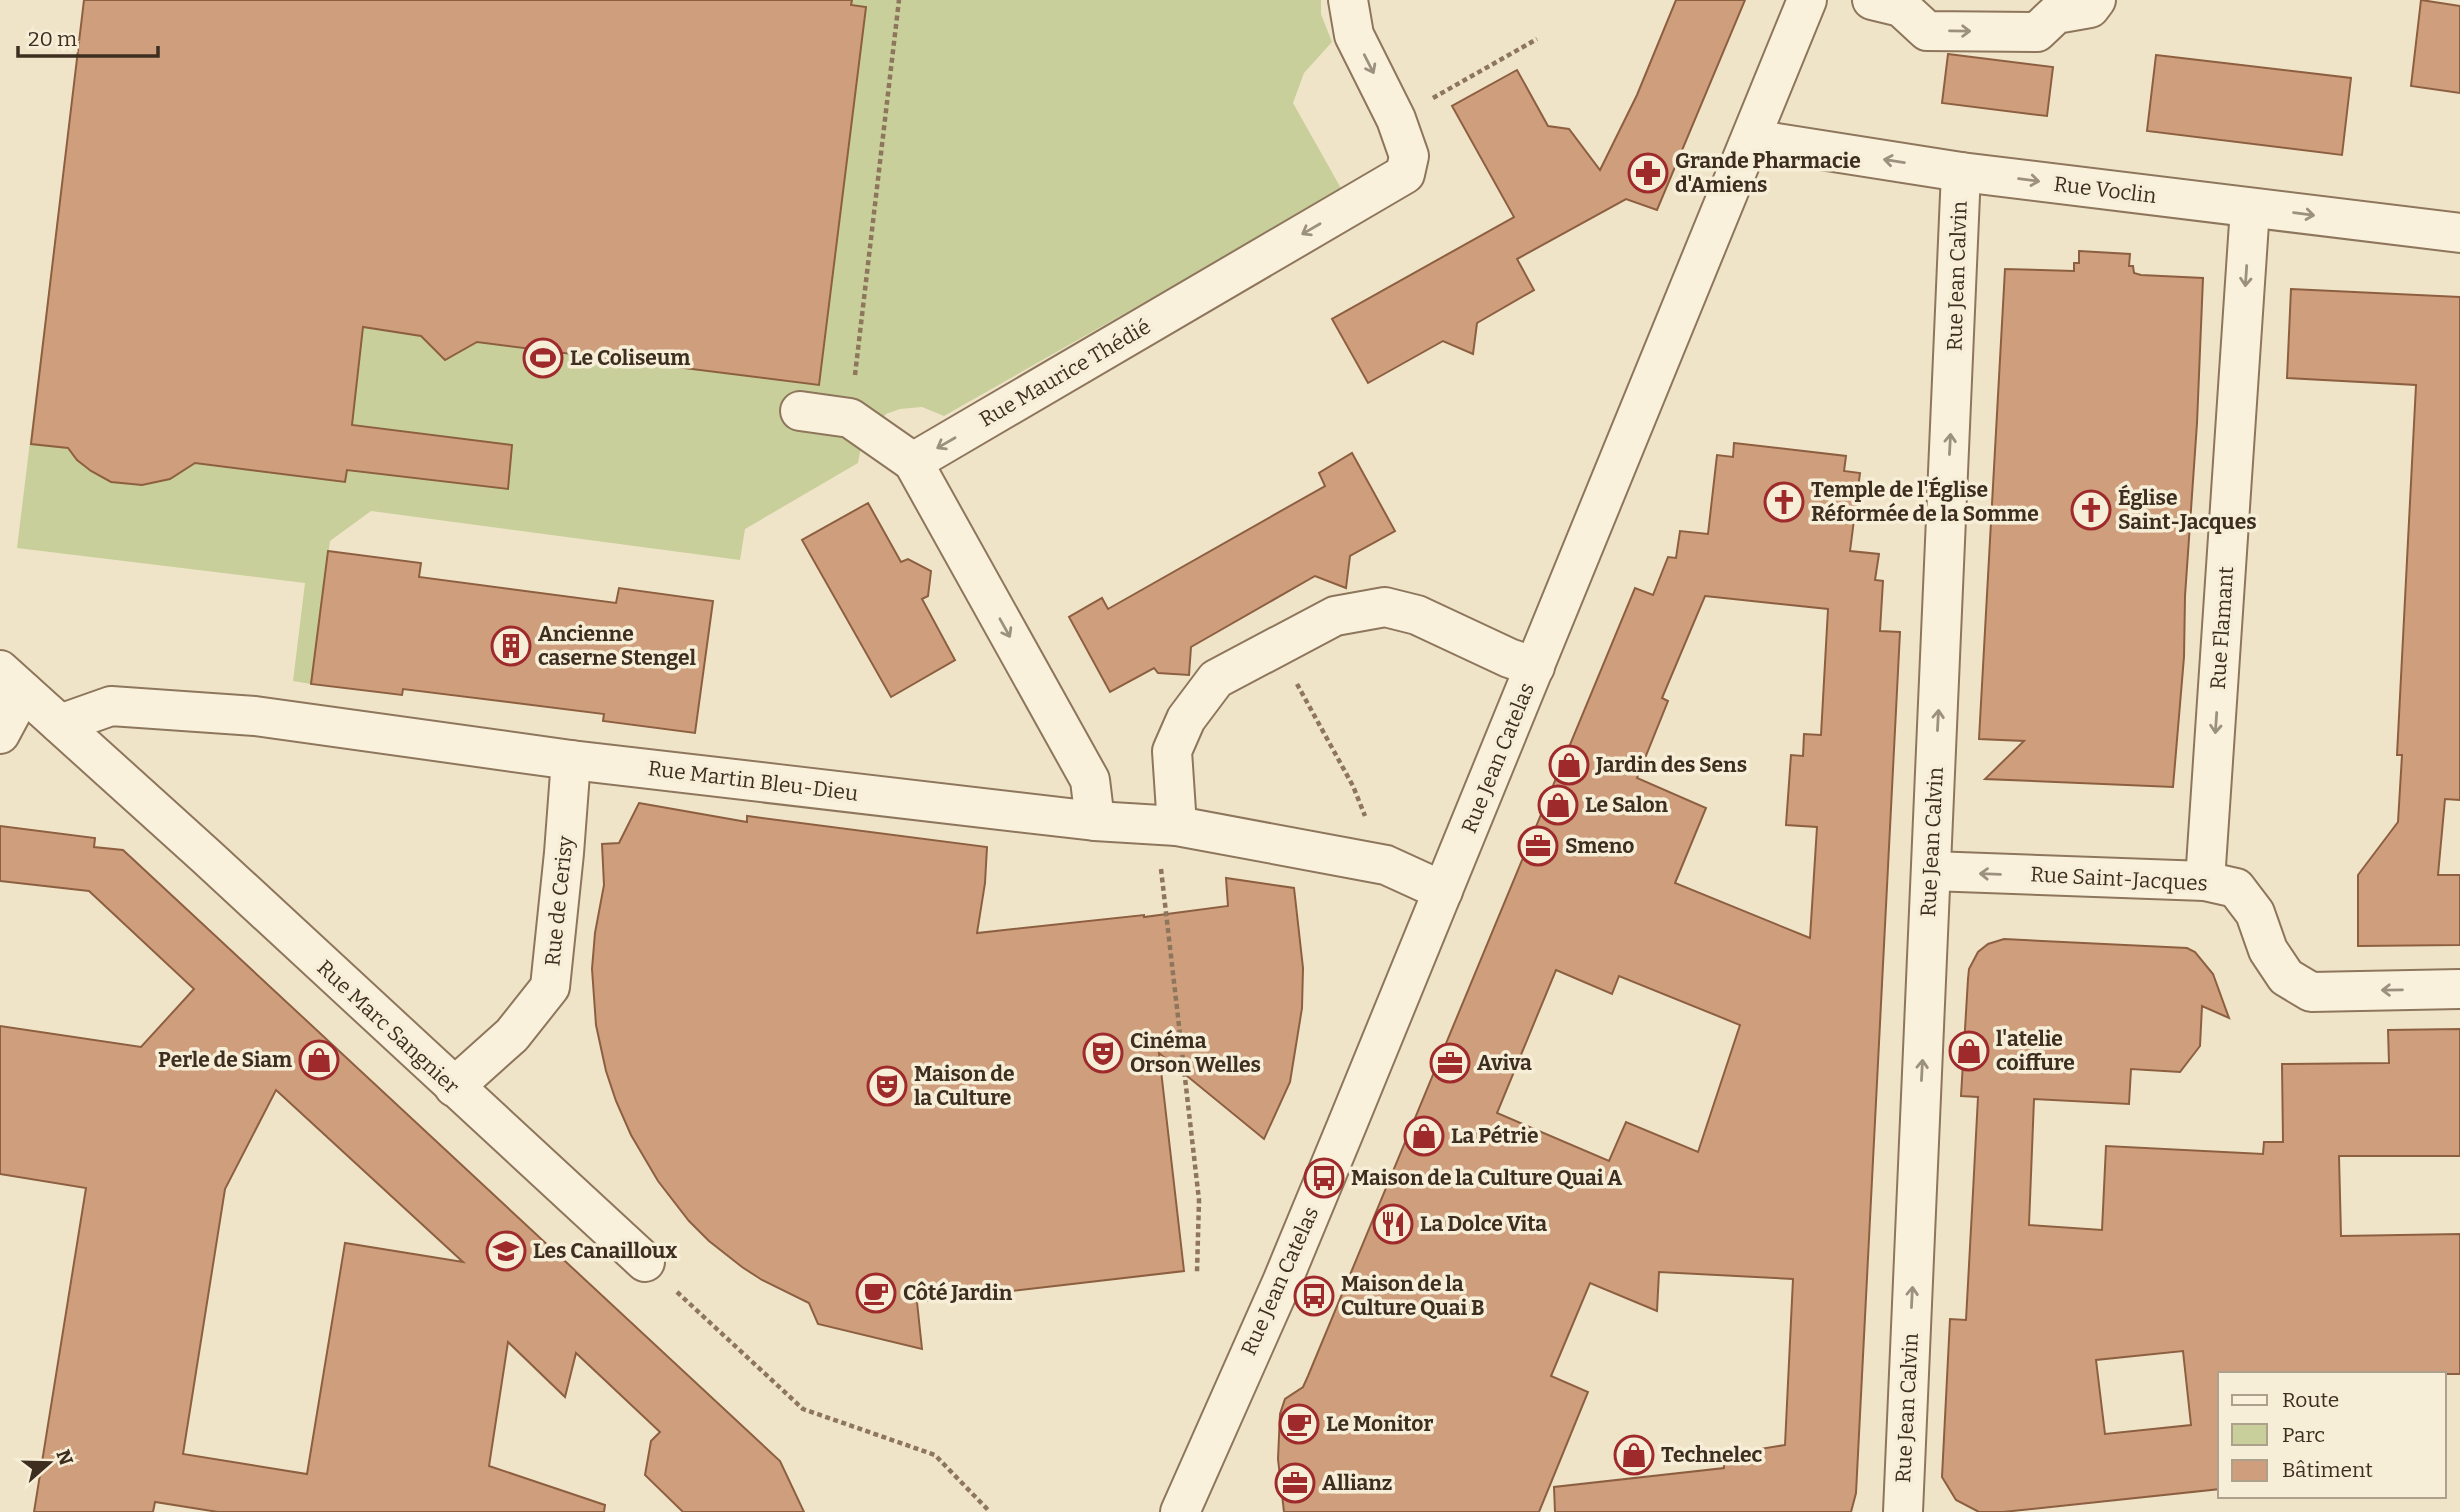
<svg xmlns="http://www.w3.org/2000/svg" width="2460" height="1512" font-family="Bitter,serif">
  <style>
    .green { fill: #c9cf9b }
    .building { fill: #cf9f7d; stroke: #8d5f41; stroke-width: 2; fill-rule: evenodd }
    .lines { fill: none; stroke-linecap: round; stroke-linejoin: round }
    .minor-casing { stroke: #8d765c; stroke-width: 42 }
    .path { stroke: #8d765c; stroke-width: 4.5; stroke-dasharray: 5 3.5; stroke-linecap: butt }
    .minor { stroke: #faf1dc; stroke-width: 38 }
    .oneway { stroke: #9c907e }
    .labels { text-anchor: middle; stroke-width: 7; stroke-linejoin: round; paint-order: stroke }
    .poi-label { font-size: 21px; font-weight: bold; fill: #3d2e20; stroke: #f7eed8; text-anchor: start }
    .street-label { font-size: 21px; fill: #3d2e20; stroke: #f7eed8 }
  </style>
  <rect width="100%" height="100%" fill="#f0e4c8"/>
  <!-- green -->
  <path class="green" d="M84,0H1321V14L1332,42L1304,73L1293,103L1342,190L944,416L922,407L900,409L886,414L862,441L858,463L745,529L740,560L371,511L330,541L311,684L293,681L305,583L17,548Z"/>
  <!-- building -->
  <g class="building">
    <path d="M84,0H852L851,5L866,7L819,385L477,342L445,360L421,336L363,327L352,425L512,445L508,489L347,470L345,482L195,463L170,479L142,485L111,482L91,471L77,460L68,448L31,444Z"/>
    <path d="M1676,0H1745L1657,210L1626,199L1517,259L1534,290L1477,323L1473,354L1443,341L1368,383L1332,319L1514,217L1452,106L1517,70L1548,126L1569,129L1600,170L1637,95Z"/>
    <path d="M2421,0L2460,6V93L2411,86Z"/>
    <path d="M1948,54L2053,67L2047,116L1942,103Z"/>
    <path d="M2156,55L2351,78L2342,155L2147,131Z"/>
    <path d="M2079,251L2130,254L2129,266H2133L2134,273L2141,275L2203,278L2197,423L2185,596L2184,657L2173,787L1985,779L2024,741L1979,739L2005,269L2074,271V263H2079Z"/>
    <path d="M2291,289L2460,297V800L2445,799L2438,875H2460V945L2358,946V875L2398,822L2402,755H2397L2416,385L2287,378Z"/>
    <path d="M1734,443L1846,456L1844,471L1860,473L1850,551L1879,554L1875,580L1883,581L1880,631L1900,632L1856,1493L1851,1512H1555L1554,1487L1724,1468L1723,1455L1785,1445L1793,1279L1659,1272L1657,1311L1590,1283L1551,1376L1588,1392L1539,1512H1284L1278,1459L1280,1414L1285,1399L1303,1387L1308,1376L1635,588L1653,595L1668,557L1676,558L1680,531L1708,534L1717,455L1733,457ZM1705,596L1828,609L1821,735L1804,734L1803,756L1791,755L1786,825L1817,827L1810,938L1675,883L1706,808L1637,778L1668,701L1662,698ZM1556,970L1612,994L1619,976L1740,1025L1698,1152L1626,1122L1609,1161L1497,1113Z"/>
    <path d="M1352,453L1395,531L1350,556L1346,588L1315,576L1191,647L1189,675L1158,673L1154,668L1110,692L1069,617L1102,598L1108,609L1325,486L1319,473Z"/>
    <path d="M868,503L901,562L908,559L931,571L928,596L922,599L955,660L891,697L802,540Z"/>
    <path d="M328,551L421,563L419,577L616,603L619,588L713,601L695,733L603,721L604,714L403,689L402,695L311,684Z"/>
    <path d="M639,803L747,822V816L987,847L985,883L977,933L1144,915V917L1228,906L1226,878L1294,888L1303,968L1302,1008L1290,1082L1264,1139L1159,1053L1184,1271L917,1302L922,1349L818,1324L809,1303L762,1280L742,1267L709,1241L689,1221L658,1181L631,1135L616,1101L606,1071L596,1025L592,969L595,933L604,885L602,844L619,843Z"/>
    <path d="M0,826L95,838L94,847L123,850L780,1461L804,1512H683L645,1475L651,1441L660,1432L576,1353L565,1397L508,1342L489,1466L605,1505L604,1512H218L155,1502L153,1512H34L86,1188L0,1174V1026L141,1047L194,989L89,891L0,881ZM276,1090L463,1262L345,1243L307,1474L183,1454L225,1189Z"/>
    <path d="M2004,939L2187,948L2195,952L2213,974L2229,1018L2202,1006L2200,1046L2180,1072L2131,1069L2129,1104L2034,1099L2029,1225L2102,1230L2106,1146L2263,1154L2264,1142H2283L2282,1064L2389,1063L2388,1030L2460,1029V1156H2339L2341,1236L2460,1234V1374H2220V1489L2003,1512H1979L1956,1500L1942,1477L1950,1319L1966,1320L1973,1192L1978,1097L1961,1096L1968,979L1969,969L1978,952L1988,944ZM2183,1351L2191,1425L2105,1434L2096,1360Z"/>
  </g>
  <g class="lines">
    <defs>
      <g id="minor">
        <path d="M1872,0L1901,7L1927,31L2037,32L2056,14L2090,8L2096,0"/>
        <path d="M1751,139L1961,172L2460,233"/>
        <path d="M800,411L850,418L913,462"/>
        <path d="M0,670L207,857L645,1262"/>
        <path d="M60,724L111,706L255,716L571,760L1095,821L1177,826L1386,865L1443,891"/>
        <path d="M0,734L23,691"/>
        <path d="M1095,821L1090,780L913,462L1405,174L1409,156L1396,119L1354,35L1348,0"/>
        <path d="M1177,826L1172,751L1186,719L1216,679L1335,616L1385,607L1417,615L1509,658L1535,667"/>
        <path d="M1931,871L2205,881L2236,888L2255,913L2268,950L2286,977L2311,992L2460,989"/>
        <path d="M2205,881L2250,208"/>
        <path d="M454,1087L512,1035L550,987L564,853L571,760"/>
        <path d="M1180,1512L1282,1282L1347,1125L1807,0"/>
        <path d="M1903,1512L1961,172"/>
      </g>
    </defs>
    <!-- minor casing -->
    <use href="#minor" class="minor-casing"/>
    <!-- path -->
    <g class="path">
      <path d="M1433,98L1537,39"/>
      <path d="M855,375L899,0"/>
      <path d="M1297,684L1353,786L1365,816"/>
      <path d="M1161,869L1199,1200L1197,1272"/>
      <path d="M677,1292L803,1409L935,1455L990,1512"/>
    </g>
    <!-- minor -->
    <use href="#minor" class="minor"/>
  </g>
  <!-- one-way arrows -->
  <defs><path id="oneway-shaft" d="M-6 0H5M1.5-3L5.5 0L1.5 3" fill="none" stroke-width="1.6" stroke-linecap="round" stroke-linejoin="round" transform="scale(1.75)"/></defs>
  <g class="oneway">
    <use href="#oneway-shaft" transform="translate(1960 31) rotate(1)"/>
    <use href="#oneway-shaft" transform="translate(1369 64) rotate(63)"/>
    <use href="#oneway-shaft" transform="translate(1894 161) rotate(-171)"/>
    <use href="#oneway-shaft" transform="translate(2029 180) rotate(7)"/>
    <use href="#oneway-shaft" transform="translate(2304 214) rotate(7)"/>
    <use href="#oneway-shaft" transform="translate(1311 229) rotate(150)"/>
    <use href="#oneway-shaft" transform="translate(2246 276) rotate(94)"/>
    <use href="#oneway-shaft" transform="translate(946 443) rotate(150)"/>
    <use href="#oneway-shaft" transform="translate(1950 444) rotate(-87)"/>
    <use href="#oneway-shaft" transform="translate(1005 628) rotate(61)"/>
    <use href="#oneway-shaft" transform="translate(1938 720) rotate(-87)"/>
    <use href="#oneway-shaft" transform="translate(2216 723) rotate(94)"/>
    <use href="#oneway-shaft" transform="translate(1990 874) rotate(-178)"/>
    <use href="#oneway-shaft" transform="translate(2392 990) rotate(179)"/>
    <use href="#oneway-shaft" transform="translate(1922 1070) rotate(-87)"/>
    <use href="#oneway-shaft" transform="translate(1912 1297) rotate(-87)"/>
  </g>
  <!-- icons -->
  <defs>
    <symbol id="pharmacy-ring" viewBox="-11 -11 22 22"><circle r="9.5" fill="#f7eed8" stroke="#9e2a2b" stroke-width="1.5"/><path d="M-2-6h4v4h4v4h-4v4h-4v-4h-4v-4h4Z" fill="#9e2a2b"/></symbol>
    <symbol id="stadium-ring" viewBox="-11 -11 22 22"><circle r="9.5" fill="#f7eed8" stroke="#9e2a2b" stroke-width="1.5"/><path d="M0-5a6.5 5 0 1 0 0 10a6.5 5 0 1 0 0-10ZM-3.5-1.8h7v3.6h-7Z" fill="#9e2a2b"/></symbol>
    <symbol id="church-ring" viewBox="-11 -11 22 22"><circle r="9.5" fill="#f7eed8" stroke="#9e2a2b" stroke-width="1.5"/><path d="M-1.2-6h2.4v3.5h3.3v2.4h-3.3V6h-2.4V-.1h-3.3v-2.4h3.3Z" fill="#9e2a2b"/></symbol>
    <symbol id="building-ring" viewBox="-11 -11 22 22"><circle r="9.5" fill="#f7eed8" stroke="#9e2a2b" stroke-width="1.5"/><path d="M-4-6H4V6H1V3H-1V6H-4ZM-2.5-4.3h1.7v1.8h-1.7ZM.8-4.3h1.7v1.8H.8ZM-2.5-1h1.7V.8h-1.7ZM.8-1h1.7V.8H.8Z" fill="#9e2a2b"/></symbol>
    <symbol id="shop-ring" viewBox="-11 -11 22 22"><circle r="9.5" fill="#f7eed8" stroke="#9e2a2b" stroke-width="1.5"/><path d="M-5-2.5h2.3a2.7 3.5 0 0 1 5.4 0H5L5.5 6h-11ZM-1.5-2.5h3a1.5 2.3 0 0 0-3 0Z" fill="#9e2a2b"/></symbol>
    <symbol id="office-ring" viewBox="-11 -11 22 22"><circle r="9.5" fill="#f7eed8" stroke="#9e2a2b" stroke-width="1.5"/><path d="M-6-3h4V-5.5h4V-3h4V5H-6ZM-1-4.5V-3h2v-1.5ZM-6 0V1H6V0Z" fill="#9e2a2b"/></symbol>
    <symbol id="theatre-ring" viewBox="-11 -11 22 22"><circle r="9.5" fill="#f7eed8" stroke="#9e2a2b" stroke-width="1.5"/><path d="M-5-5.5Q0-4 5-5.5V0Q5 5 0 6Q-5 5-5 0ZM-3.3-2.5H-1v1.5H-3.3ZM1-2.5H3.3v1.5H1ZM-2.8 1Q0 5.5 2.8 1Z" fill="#9e2a2b"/></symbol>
    <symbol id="bus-ring" viewBox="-11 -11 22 22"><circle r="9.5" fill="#f7eed8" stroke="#9e2a2b" stroke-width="1.5"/><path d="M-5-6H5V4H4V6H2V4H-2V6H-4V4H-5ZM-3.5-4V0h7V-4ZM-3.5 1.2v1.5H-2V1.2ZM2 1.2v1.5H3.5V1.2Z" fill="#9e2a2b"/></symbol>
    <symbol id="restaurant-ring" viewBox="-11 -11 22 22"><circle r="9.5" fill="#f7eed8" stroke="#9e2a2b" stroke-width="1.5"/><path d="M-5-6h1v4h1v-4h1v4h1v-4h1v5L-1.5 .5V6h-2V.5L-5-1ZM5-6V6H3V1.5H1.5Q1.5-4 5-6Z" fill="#9e2a2b"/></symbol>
    <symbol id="school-ring" viewBox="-11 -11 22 22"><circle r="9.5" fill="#f7eed8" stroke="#9e2a2b" stroke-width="1.5"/><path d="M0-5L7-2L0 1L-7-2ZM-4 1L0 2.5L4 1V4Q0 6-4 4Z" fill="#9e2a2b"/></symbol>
    <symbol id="cafe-ring" viewBox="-11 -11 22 22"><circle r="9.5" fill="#f7eed8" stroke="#9e2a2b" stroke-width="1.5"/><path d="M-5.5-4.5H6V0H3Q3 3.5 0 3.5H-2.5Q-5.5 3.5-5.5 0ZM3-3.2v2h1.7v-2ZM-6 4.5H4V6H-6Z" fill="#9e2a2b"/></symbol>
  </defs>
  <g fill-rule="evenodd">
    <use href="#pharmacy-ring" x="1626" y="151" width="44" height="44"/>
    <use href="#stadium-ring" x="521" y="336" width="44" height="44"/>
    <use href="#church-ring" x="1762" y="480" width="44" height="44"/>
    <use href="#church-ring" x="2069" y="488" width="44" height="44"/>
    <use href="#building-ring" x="489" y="624" width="44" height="44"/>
    <use href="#shop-ring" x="1547" y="743" width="44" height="44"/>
    <use href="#shop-ring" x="1536" y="783" width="44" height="44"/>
    <use href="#office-ring" x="1516" y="824" width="44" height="44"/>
    <use href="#shop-ring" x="1947" y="1029" width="44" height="44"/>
    <use href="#theatre-ring" x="1081" y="1031" width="44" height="44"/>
    <use href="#shop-ring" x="297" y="1038" width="44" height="44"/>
    <use href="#office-ring" x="1428" y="1041" width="44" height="44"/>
    <use href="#theatre-ring" x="865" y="1064" width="44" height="44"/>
    <use href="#shop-ring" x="1402" y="1114" width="44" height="44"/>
    <use href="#bus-ring" x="1302" y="1156" width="44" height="44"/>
    <use href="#restaurant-ring" x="1371" y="1202" width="44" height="44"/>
    <use href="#school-ring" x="484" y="1229" width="44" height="44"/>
    <use href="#cafe-ring" x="854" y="1271" width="44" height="44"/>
    <use href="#bus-ring" x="1292" y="1274" width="44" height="44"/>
    <use href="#cafe-ring" x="1277" y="1402" width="44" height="44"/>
    <use href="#shop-ring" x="1612" y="1433" width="44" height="44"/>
    <use href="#office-ring" x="1273" y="1461" width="44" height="44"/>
  </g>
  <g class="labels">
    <!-- poi labels -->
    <g class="poi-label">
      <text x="1675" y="168">Grande Pharmacie<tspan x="1675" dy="24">d'Amiens</tspan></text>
      <text x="570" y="365">Le Coliseum</text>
      <text x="1811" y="497">Temple de l'Église<tspan x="1811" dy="24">Réformée de la Somme</tspan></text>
      <text x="2118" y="505">Église<tspan x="2118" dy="24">Saint-Jacques</tspan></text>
      <text x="538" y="641">Ancienne<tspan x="538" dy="24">caserne Stengel</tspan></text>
      <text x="1596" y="772">Jardin des Sens</text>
      <text x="1585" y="812">Le Salon</text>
      <text x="1565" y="853">Smeno</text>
      <text x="1996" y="1046">l'atelie<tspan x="1996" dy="24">coiffure</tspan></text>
      <text x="1130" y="1048">Cinéma<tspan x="1130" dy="24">Orson Welles</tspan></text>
      <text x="292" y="1067" text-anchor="end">Perle de Siam</text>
      <text x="1477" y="1070">Aviva</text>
      <text x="914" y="1081">Maison de<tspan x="914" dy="24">la Culture</tspan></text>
      <text x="1451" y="1143">La Pétrie</text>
      <text x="1351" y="1185">Maison de la Culture Quai A</text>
      <text x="1420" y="1231">La Dolce Vita</text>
      <text x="533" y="1258">Les Canailloux</text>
      <text x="1341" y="1291">Maison de la<tspan x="1341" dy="24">Culture Quai B</tspan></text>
      <text x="903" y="1300">Côté Jardin</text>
      <text x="1326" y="1431">Le Monitor</text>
      <text x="1661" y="1462">Technelec</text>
      <text x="1322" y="1490">Allianz</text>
    </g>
    <!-- street labels -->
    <g class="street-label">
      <text transform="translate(2105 190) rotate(7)" y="7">Rue Voclin</text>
      <text transform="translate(1957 276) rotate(-88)" y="7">Rue Jean Calvin</text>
      <text transform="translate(1065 373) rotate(-30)" y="7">Rue Maurice Thédié</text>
      <text transform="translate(2222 628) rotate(-86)" y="7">Rue Flamant</text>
      <text transform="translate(1498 758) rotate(-68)" y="7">Rue Jean Catelas</text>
      <text transform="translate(753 781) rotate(7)" y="7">Rue Martin Bleu-Dieu</text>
      <text transform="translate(1932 842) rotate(-87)" y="7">Rue Jean Calvin</text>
      <text transform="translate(2119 879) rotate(3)" y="7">Rue Saint-Jacques</text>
      <text transform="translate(559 901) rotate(-84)" y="7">Rue de Cerisy</text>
      <text transform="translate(388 1027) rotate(43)" y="7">Rue Marc Sangnier</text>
      <text transform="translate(1280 1281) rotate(-66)" y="7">Rue Jean Catelas</text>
      <text transform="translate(1907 1408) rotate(-87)" y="7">Rue Jean Calvin</text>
    </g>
  </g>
  <!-- legend -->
  <rect x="2218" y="1372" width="228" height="126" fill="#f7eed8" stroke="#ada18e" stroke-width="2"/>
  <rect x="2232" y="1395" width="35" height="10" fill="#faf1dc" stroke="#ada18e" stroke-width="2"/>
  <text x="2282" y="1407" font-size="21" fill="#3d2e20">Route</text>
  <rect x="2232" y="1424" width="35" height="21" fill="#c9cf9b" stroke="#ada18e" stroke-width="2"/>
  <text x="2282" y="1442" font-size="21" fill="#3d2e20">Parc</text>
  <rect x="2232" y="1460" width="35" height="21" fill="#cf9f7d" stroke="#ada18e" stroke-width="2"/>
  <text x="2282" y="1477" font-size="21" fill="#3d2e20">Bâtiment</text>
  <!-- north arrow -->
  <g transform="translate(49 1463) rotate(70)" stroke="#f7eed8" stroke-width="5" paint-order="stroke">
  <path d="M0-5L12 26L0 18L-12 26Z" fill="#3d2e20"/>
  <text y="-10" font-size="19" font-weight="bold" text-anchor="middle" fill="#3d2e20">N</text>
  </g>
  <!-- scale -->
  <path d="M18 46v10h140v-10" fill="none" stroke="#3d2e20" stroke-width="3.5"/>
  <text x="28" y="46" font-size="21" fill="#3d2e20" stroke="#f7eed8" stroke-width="5" paint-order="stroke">20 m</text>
</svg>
